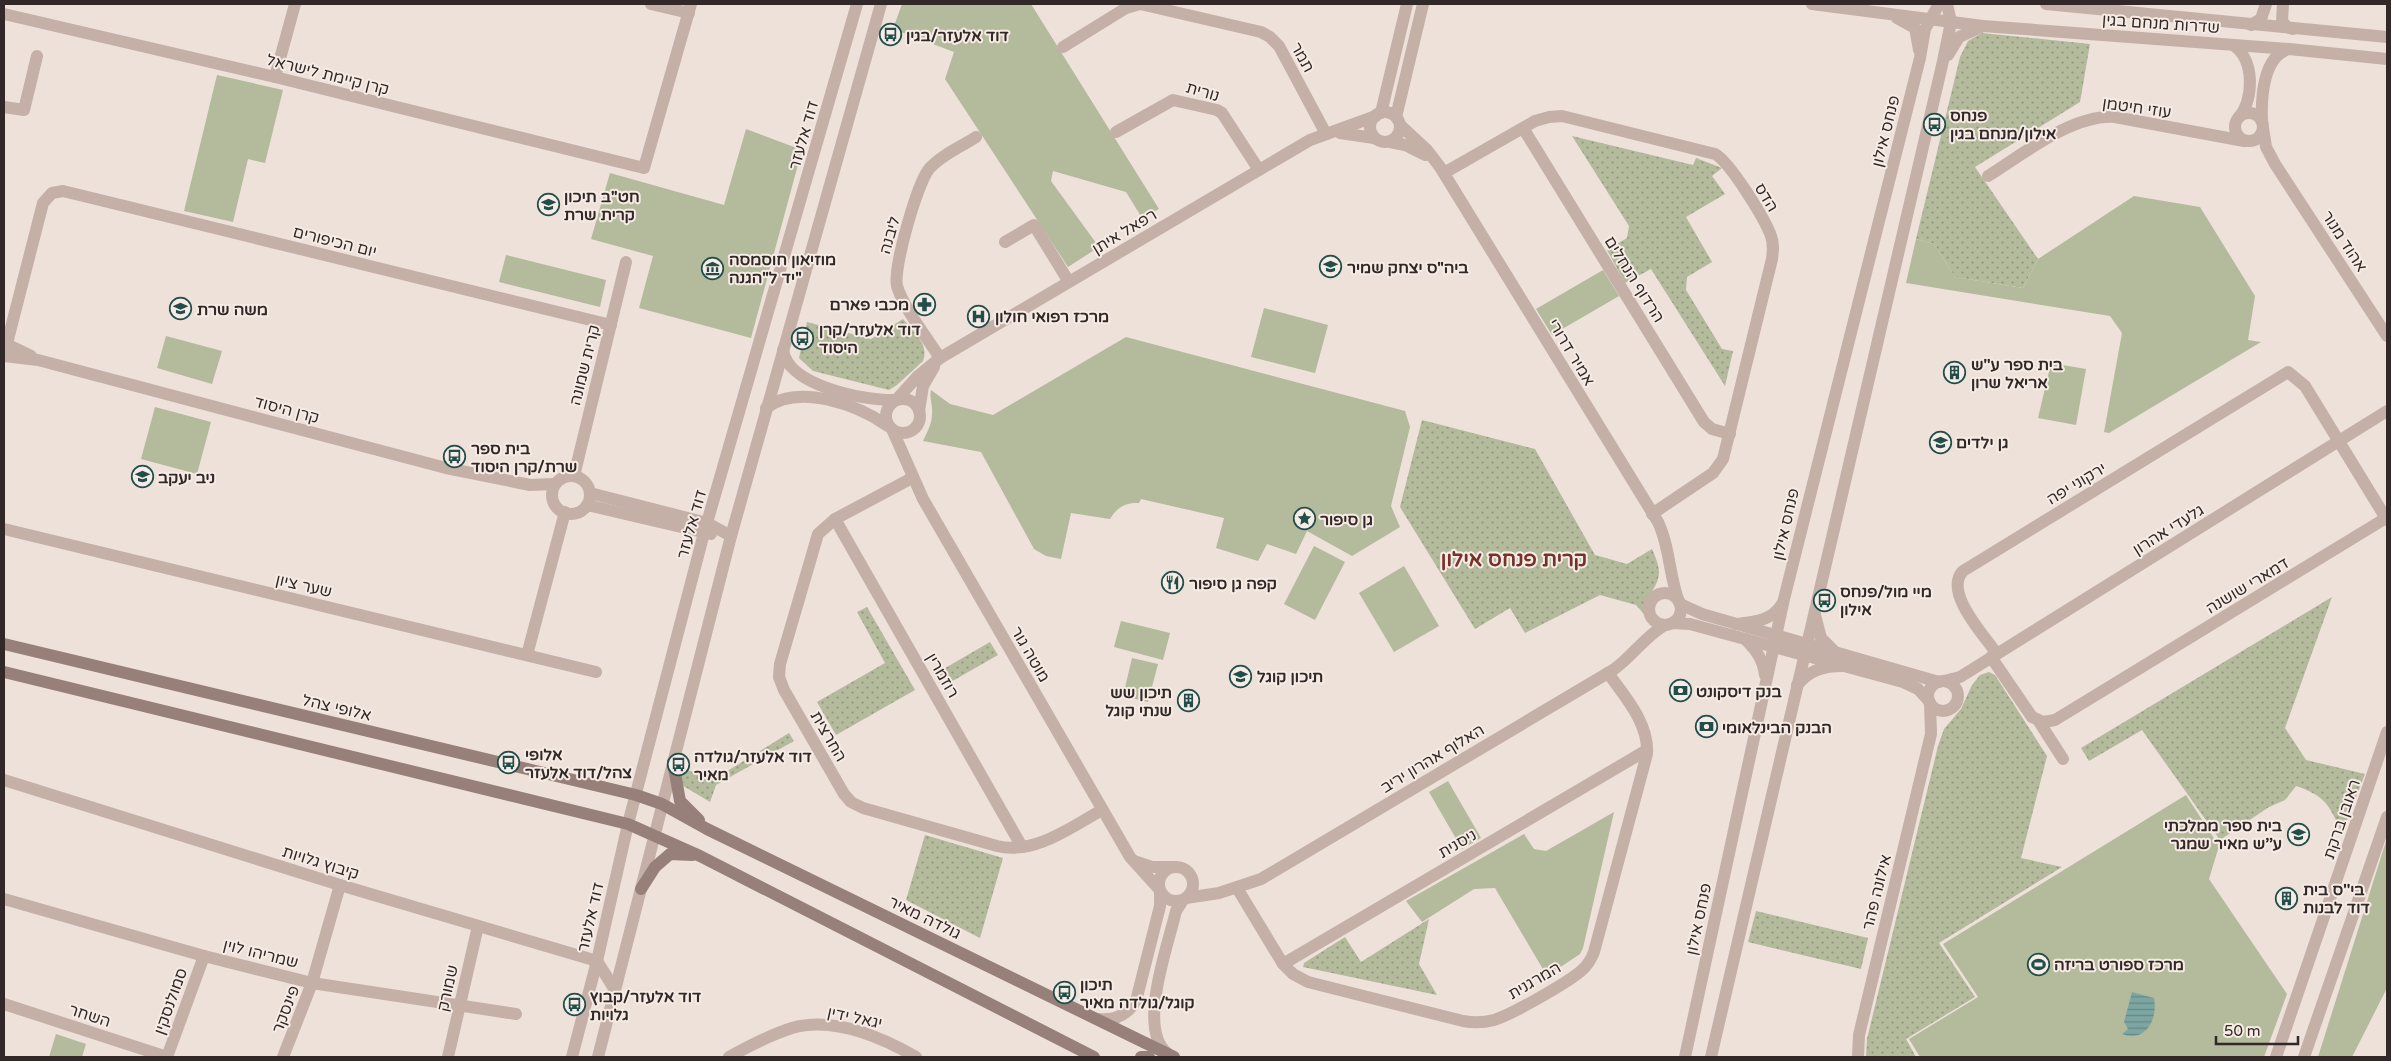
<svg xmlns="http://www.w3.org/2000/svg" width="2391" height="1061" font-family="'Varela Round','Noto Sans Hebrew',sans-serif">
  <style>
    .grass { fill: url(#grass-dots) }
    .park { fill: #b4ba9c }
    .water { fill: url(#water-rules) }
    .lines { fill: none; stroke-linecap: round; stroke-linejoin: round }
    .minor { stroke: #c4b0a7; stroke-width: 12 }
    .tertiary { stroke: #c4b0a7; stroke-width: 12 }
    .secondary { stroke: #978079; stroke-width: 12 }
    .labels { text-anchor: middle; stroke-width: 4; stroke-linejoin: round; paint-order: stroke }
    .street-label { font-size: 16px; fill: #312827; stroke: #f6ece5 }
    .poi-label { font-size: 16px; font-weight: bold; fill: #312827; stroke: #f6ece5; text-anchor: start }
    .district-label { font-size: 21px; font-weight: bold; fill: #76322a; stroke: #f6ece5 }
  </style>
  <defs>
    <pattern id="grass-dots" width="8" height="8" patternUnits="userSpaceOnUse" patternTransform="scale(1.25)"><rect width="8" height="8" fill="#b4ba9c"/><path d="M2 2h.1M6 6h.1" fill="none" stroke="#93977f" stroke-width="1.8" stroke-linecap="round"/></pattern>
    <pattern id="water-rules" width="6" height="5" patternUnits="userSpaceOnUse" patternTransform="scale(1.25)"><rect width="6" height="5" fill="#7ca6a2"/><path d="M0 2.5h6" fill="none" stroke="#668784"/></pattern>
  </defs>
  <rect width="100%" height="100%" fill="#ede1da"/>
  <!-- grass -->
  <g class="grass">
    <path d="M1982,33L2090,44L2080,102L1975,167L2038,259L2023,288L1955,277L1934,244L1916,239L1960,57L1968,41Z"/>
    <path d="M1572,136L1693,165L1696,158L1722,168L1712,176L1725,194L1686,217L1712,262L1687,277L1686,290L1722,349L1733,351L1725,386L1651,269L1625,283L1607,250L1627,238L1629,226Z"/>
    <path d="M903,319C913,331 930,345 923,361L897,385L889,390L813,371L799,358L807,322L871,339Z"/>
    <path d="M1422,420L1535,449L1595,555L1627,564L1652,549C1655,556 1659,565 1659,572C1659,588 1643,598 1644,614L1636,605L1600,595L1525,633L1510,608L1475,629L1400,507Z"/>
    <path d="M2332,597L2285,728L2306,760L2365,774L2342,833C2329,805 2326,796 2296,786L2285,800L2269,807L2220,840L2142,730L2089,761L2081,748Z"/>
    <path d="M867,607L915,690L836,735L817,702L885,663L857,612Z"/>
    <path d="M990,642L998,655L942,687L931,669L940,671Z"/>
    <path d="M1989,672L1995,675L2047,756L2021,858L2062,867L1939,943L1975,997L1906,1039L1916,1057H1866L1867,1039L1938,746L1944,729L1961,709L1972,685L1980,675Z"/>
    <path d="M789,733L794,741L716,785L710,802L680,784L676,767L716,778Z"/>
    <path d="M925,835L1003,858L980,938L906,900Z"/>
    <path d="M1756,911L1868,938L1861,969L1748,942Z"/>
    <path d="M1429,919L1419,964L1437,995L1303,967L1304,963L1345,937L1361,962Z"/>
  </g>
  <!-- park -->
  <g class="park">
    <path d="M902,4H1031L1159,209L1142,218L1126,192L1053,171L1051,181L1099,247L1068,267L945,79L954,52L893,29Z"/>
    <path d="M217,75L283,90L265,163L248,159L233,222L184,211Z"/>
    <path d="M746,129L802,150L751,338L639,308L653,256L591,239L610,173L724,205Z"/>
    <path d="M2134,196L2200,207L2255,296L2248,340L2261,342L2109,433L2104,432L2122,333L2110,316L1906,283L1916,239L1934,244L1955,277L2023,288L2038,259Z"/>
    <path d="M506,255L606,280L600,307L499,282Z"/>
    <path d="M1603,270L1619,296L1552,335L1536,309Z"/>
    <path d="M1264,308L1328,325L1315,373L1251,357Z"/>
    <path d="M166,336L222,351L212,384L157,368Z"/>
    <path d="M1126,337L1405,411L1410,427L1391,506L1400,527L1352,556L1307,531L1296,554L1267,544L1258,561L1216,548L1224,518L1141,499L1139,503C1126,502 1117,507 1110,519L1071,513L1061,559L1046,556L1034,549L981,452L923,441C927,432 932,424 932,414C933,405 929,398 931,390L950,404L993,415Z"/>
    <path d="M2051,363L2086,369L2076,425L2038,418Z"/>
    <path d="M155,407L211,422L197,474L141,459Z"/>
    <path d="M1314,546L1345,562L1315,620L1284,604Z"/>
    <path d="M1404,566L1439,626L1394,652L1359,593Z"/>
    <path d="M1121,621L1170,633L1163,660L1114,647Z"/>
    <path d="M1132,658L1158,664L1148,702L1123,696Z"/>
    <path d="M1448,781L1481,838L1462,849L1429,792Z"/>
    <path d="M2186,795L2219,846L2209,879L2287,994L2264,1057H1920L1909,1039L1978,997L1943,944Z"/>
    <path d="M1614,812L1583,948L1580,954L1547,976L1495,888L1474,889L1422,922L1406,901L1524,834L1534,849L1546,851Z"/>
    <path d="M2387,838V988L2352,1057H2318Z"/>
    <path d="M56,1034L86,1044L82,1057H49Z"/>
  </g>
  <!-- water -->
  <path class="water" d="M2132,992L2154,998C2158,1019 2146,1043 2122,1034L2128,1029L2124,1022Z"/>
  <g class="lines">
    <!-- minor -->
    <g class="minor">
      <path d="M651,4L689,13"/>
      <path d="M2283,4L2282,21L2287,27L2293,29"/>
      <path d="M4,14L275,77L644,168L691,4"/>
      <path d="M2251,25L2261,19L2266,4"/>
      <path d="M2233,45C2255,59 2254,100 2239,117"/>
      <path d="M1063,47L1126,8L1140,4L1261,32L1270,37L1279,46L1325,132"/>
      <path d="M275,77L295,4"/>
      <path d="M4,107L24,110L37,56"/>
      <circle cx="1385" cy="127" r="15"/>
      <circle cx="2249" cy="127" r="14"/>
      <path d="M1381,113L1407,4"/>
      <path d="M1396,117L1423,4"/>
      <path d="M2262,121C2261,98 2263,56 2289,49"/>
      <path d="M1400,125L1427,150L1440,167L1658,522C1670,547 1669,576 1679,602"/>
      <path d="M1523,128L1704,422L1712,429L1730,434"/>
      <path d="M2263,128L2266,147L2275,164L2387,336"/>
      <path d="M1116,132L1173,100L1217,110L1222,113L1259,170"/>
      <path d="M1340,133L1374,138"/>
      <path d="M1390,142L1405,145L1425,155"/>
      <path d="M1444,173L1535,121L1549,117L1562,116L1715,154C1730,162 1765,219 1771,236C1774,244 1773,251 1772,259L1723,459L1713,473L1652,514"/>
      <path d="M1988,176C2023,154 2073,114 2115,117L2244,141"/>
      <path d="M1005,242L1034,225L1069,282"/>
      <path d="M783,350C788,386 865,401 895,400"/>
      <path d="M4,355L43,203L52,193L63,191L611,325"/>
      <path d="M940,358C928,339 903,307 897,286C893,268 917,184 929,169C941,155 961,147 976,137"/>
      <circle cx="903" cy="416" r="17"/>
      <path d="M897,399L917,377L940,358L1310,140L1376,116"/>
      <path d="M766,408C799,383 858,405 888,426"/>
      <path d="M919,411L923,386L934,367"/>
      <path d="M892,429L923,499L1130,857L1159,889"/>
      <path d="M574,476L626,262"/>
      <path d="M912,478L835,519L818,534L780,664L779,677L784,690L844,794L851,802L863,808L997,846C1035,855 1071,827 1102,810"/>
      <path d="M835,519L1022,847"/>
      <path d="M4,529L596,672"/>
      <circle cx="1665" cy="609" r="16"/>
      <path d="M1680,604L1702,614L1939,682"/>
      <path d="M1672,623L1690,624L1903,682L1918,689L1929,701"/>
      <path d="M1997,654C1984,635 1943,592 1963,571L2288,372L2305,386L2387,520"/>
      <path d="M527,655L565,512"/>
      <path d="M1991,657L2032,717L2043,722L2055,720L2386,518"/>
      <circle cx="1943" cy="696" r="15"/>
      <path d="M1944,681L1960,677L2387,411"/>
      <path d="M2038,720L2063,759"/>
      <path d="M4,780L340,885L597,961L615,990"/>
      <path d="M1134,861L1152,867H1173"/>
      <circle cx="1176" cy="884" r="17"/>
      <path d="M1237,888L1283,964L1293,974L1308,982L1463,1021C1473,1023 1483,1023 1494,1020C1511,1015 1567,983 1581,971C1587,966 1591,960 1594,952L1647,754C1649,723 1625,697 1608,673"/>
      <path d="M1186,898L1219,893L1261,879L1613,670C1632,657 1645,636 1665,625"/>
      <path d="M4,899L204,956L312,983L516,1014"/>
      <path d="M1283,964L1647,750"/>
      <path d="M4,1004L167,1057L204,956"/>
      <path d="M1098,1019C1114,1021 1127,1015 1136,1001L1160,906V892"/>
      <path d="M1167,1053C1137,1028 1168,946 1176,911L1183,900"/>
      <path d="M283,1057L312,983L340,885"/>
      <path d="M448,1057L478,926"/>
      <path d="M729,1057C747,1047 773,1034 792,1028C834,1016 881,1037 916,1057"/>
      <path d="M1858,1057L1859,1035L1931,734L1930,703"/>
    </g>
    <!-- tertiary -->
    <g class="tertiary">
      <path d="M1812,4L1983,26L2289,49L2387,59"/>
      <path d="M2046,4L2387,37"/>
      <path d="M1897,18L1915,28L1919,50"/>
      <path d="M1948,55L1959,37L1983,26"/>
      <path d="M4,343L31,356"/>
      <path d="M4,356L38,360L446,468L530,485L555,484"/>
      <circle cx="571" cy="495" r="19"/>
      <path d="M590,493L707,523L731,536"/>
      <path d="M587,505L711,534"/>
      <path d="M1815,615L1821,638L1836,653"/>
      <path d="M1736,624C1754,622 1772,621 1782,604"/>
      <path d="M1745,639C1756,650 1763,659 1765,675"/>
      <path d="M1797,685C1810,670 1823,666 1843,666"/>
      <path d="M572,1057L597,961L628,824L704,533L857,4"/>
      <path d="M598,1057L731,536L881,4"/>
      <path d="M1685,1057L1784,599L1920,58L1925,29L1939,4"/>
      <path d="M1711,1057L1943,61L1951,22L1947,4"/>
      <path d="M2276,1057L2387,732"/>
      <path d="M2304,1057L2387,817"/>
    </g>
    <!-- secondary -->
    <g class="secondary">
      <path d="M4,644L636,795L662,804L707,829L1174,1057"/>
      <path d="M4,672L628,824L700,856L1094,1057"/>
      <path d="M673,762L680,801L699,820"/>
      <path d="M641,889L655,867L670,854L692,855"/>
      <path d="M1141,1057H1149"/>
    </g>
  </g>
  <!-- icons -->
  <defs>
    <symbol id="bus-ring" viewBox="-11 -11 22 22"><circle r="9.5" fill="#f6ece5" stroke="#224d4a" stroke-width="1.5"/><path d="M-5-6H5V4H4V6H2V4H-2V6H-4V4H-5ZM-3.5-4V0h7V-4ZM-3.5 1.2v1.5H-2V1.2ZM2 1.2v1.5H3.5V1.2Z" fill="#224d4a"/></symbol>
    <symbol id="school-ring" viewBox="-11 -11 22 22"><circle r="9.5" fill="#f6ece5" stroke="#224d4a" stroke-width="1.5"/><path d="M0-5L7-2L0 1L-7-2ZM-4 1L0 2.5L4 1V4Q0 6-4 4Z" fill="#224d4a"/></symbol>
    <symbol id="museum-ring" viewBox="-11 -11 22 22"><circle r="9.5" fill="#f6ece5" stroke="#224d4a" stroke-width="1.5"/><path d="M0-6L6-3V-2H-6V-3ZM-5-1h2V3h-2ZM-1-1h2V3h-2ZM3-1h2V3H3ZM-6 4H6V6H-6Z" fill="#224d4a"/></symbol>
    <symbol id="pharmacy-ring" viewBox="-11 -11 22 22"><circle r="9.5" fill="#f6ece5" stroke="#224d4a" stroke-width="1.5"/><path d="M-2-6h4v4h4v4h-4v4h-4v-4h-4v-4h4Z" fill="#224d4a"/></symbol>
    <symbol id="hospital-ring" viewBox="-11 -11 22 22"><circle r="9.5" fill="#f6ece5" stroke="#224d4a" stroke-width="1.5"/><path d="M-5-5h3v3.5h4V-5h3V5h-3V1.5h-4V5h-3Z" fill="#224d4a"/></symbol>
    <symbol id="building-ring" viewBox="-11 -11 22 22"><circle r="9.5" fill="#f6ece5" stroke="#224d4a" stroke-width="1.5"/><path d="M-4-6H4V6H1V3H-1V6H-4ZM-2.5-4.3h1.7v1.8h-1.7ZM.8-4.3h1.7v1.8H.8ZM-2.5-1h1.7V.8h-1.7ZM.8-1h1.7V.8H.8Z" fill="#224d4a"/></symbol>
    <symbol id="sight-ring" viewBox="-11 -11 22 22"><circle r="9.5" fill="#f6ece5" stroke="#224d4a" stroke-width="1.5"/><path d="M0-6L1.8-2.2L6-1.7L2.9 1.2L3.7 5.4L0 3.3L-3.7 5.4L-2.9 1.2L-6-1.7L-1.8-2.2Z" fill="#224d4a"/></symbol>
    <symbol id="restaurant-ring" viewBox="-11 -11 22 22"><circle r="9.5" fill="#f6ece5" stroke="#224d4a" stroke-width="1.5"/><path d="M-5-6h1v4h1v-4h1v4h1v-4h1v5L-1.5 .5V6h-2V.5L-5-1ZM5-6V6H3V1.5H1.5Q1.5-4 5-6Z" fill="#224d4a"/></symbol>
    <symbol id="bank-ring" viewBox="-11 -11 22 22"><circle r="9.5" fill="#f6ece5" stroke="#224d4a" stroke-width="1.5"/><path d="M-6-4H6V4H-6ZM0-2.3a2.3 2.3 0 1 0 0 4.6a2.3 2.3 0 1 0 0-4.6Z" fill="#224d4a"/></symbol>
    <symbol id="stadium-ring" viewBox="-11 -11 22 22"><circle r="9.5" fill="#f6ece5" stroke="#224d4a" stroke-width="1.5"/><path d="M0-5a6.5 5 0 1 0 0 10a6.5 5 0 1 0 0-10ZM-3.5-1.8h7v3.6h-7Z" fill="#224d4a"/></symbol>
  </defs>
  <g fill-rule="evenodd">
    <use href="#bus-ring" x="878" y="22" width="25" height="25"/>
    <use href="#bus-ring" x="1922" y="112" width="25" height="25"/>
    <use href="#school-ring" x="536" y="192" width="25" height="25"/>
    <use href="#school-ring" x="1318" y="254" width="25" height="25"/>
    <use href="#museum-ring" x="700" y="256" width="25" height="25"/>
    <use href="#pharmacy-ring" x="912" y="292" width="25" height="25"/>
    <use href="#school-ring" x="168" y="296" width="25" height="25"/>
    <use href="#hospital-ring" x="966" y="304" width="25" height="25"/>
    <use href="#bus-ring" x="790" y="326" width="25" height="25"/>
    <use href="#building-ring" x="1942" y="360" width="25" height="25"/>
    <use href="#school-ring" x="1928" y="430" width="25" height="25"/>
    <use href="#bus-ring" x="442" y="444" width="25" height="25"/>
    <use href="#school-ring" x="130" y="464" width="25" height="25"/>
    <use href="#sight-ring" x="1292" y="506" width="25" height="25"/>
    <use href="#restaurant-ring" x="1160" y="570" width="25" height="25"/>
    <use href="#bus-ring" x="1812" y="588" width="25" height="25"/>
    <use href="#school-ring" x="1228" y="664" width="25" height="25"/>
    <use href="#bank-ring" x="1668" y="678" width="25" height="25"/>
    <use href="#building-ring" x="1176" y="688" width="25" height="25"/>
    <use href="#bank-ring" x="1694" y="714" width="25" height="25"/>
    <use href="#bus-ring" x="496" y="750" width="25" height="25"/>
    <use href="#bus-ring" x="666" y="752" width="25" height="25"/>
    <use href="#school-ring" x="2286" y="822" width="25" height="25"/>
    <use href="#building-ring" x="2274" y="886" width="25" height="25"/>
    <use href="#stadium-ring" x="2026" y="952" width="25" height="25"/>
    <use href="#bus-ring" x="1052" y="980" width="25" height="25"/>
    <use href="#bus-ring" x="562" y="992" width="25" height="25"/>
  </g>
  <g class="labels">
    <!-- street labels -->
    <g class="street-label">
      <text transform="translate(2161 23) rotate(4)" y="6">שדרות מנחם בגין</text>
      <text transform="translate(1303 57) rotate(61)" y="6">תמר</text>
      <text transform="translate(328 74) rotate(14)" y="6">קרן קיימת לישראל</text>
      <text transform="translate(1203 91) rotate(16)" y="6">נורית</text>
      <text transform="translate(2137 107) rotate(8)" y="6">עוזי חיטמן</text>
      <text transform="translate(1885 131) rotate(-76)" y="6">פנחס אילון</text>
      <text transform="translate(803 135) rotate(-74)" y="6">דוד אלעזר</text>
      <text transform="translate(1767 197) rotate(59)" y="6">הדס</text>
      <text transform="translate(1124 231) rotate(-31)" y="6">רפאל איתן</text>
      <text transform="translate(889 235) rotate(-74)" y="6">ליבנה</text>
      <text transform="translate(335 241) rotate(14)" y="6">יום הכיפורים</text>
      <text transform="translate(2345 241) rotate(57)" y="6">אהוד מנור</text>
      <text transform="translate(1635 279) rotate(58)" y="6">הרדוף הנחלים</text>
      <text transform="translate(1572 352) rotate(59)" y="6">אמיר דרורי</text>
      <text transform="translate(584 365) rotate(-76)" y="6">קרית שמונה</text>
      <text transform="translate(287 409) rotate(15)" y="6">קרן היסוד</text>
      <text transform="translate(2076 483) rotate(-31)" y="6">ירקוני יפה</text>
      <text transform="translate(691 524) rotate(-74)" y="6">דוד אלעזר</text>
      <text transform="translate(1785 524) rotate(-77)" y="6">פנחס אילון</text>
      <text transform="translate(2168 529) rotate(-32)" y="6">גלעדי אהרון</text>
      <text transform="translate(304 585) rotate(13)" y="6">שער ציון</text>
      <text transform="translate(2247 585) rotate(-31)" y="6">דמארי שושנה</text>
      <text transform="translate(1031 654) rotate(60)" y="6">מוטה גור</text>
      <text transform="translate(943 675) rotate(60)" y="6">רוזמרין</text>
      <text transform="translate(337 707) rotate(13)" y="6">אלופי צהל</text>
      <text transform="translate(829 736) rotate(60)" y="6">החרצית</text>
      <text transform="translate(1432 758) rotate(-31)" y="6">האלוף אהרון יריב</text>
      <text transform="translate(2341 819) rotate(-71)" y="6">ראובן ברקת</text>
      <text transform="translate(1457 843) rotate(-30)" y="6">ניסנית</text>
      <text transform="translate(321 862) rotate(17)" y="6">קיבוץ גלויות</text>
      <text transform="translate(1876 892) rotate(-76)" y="6">אילונה פהר</text>
      <text transform="translate(590 917) rotate(-77)" y="6">דוד אלעזר</text>
      <text transform="translate(925 917) rotate(26)" y="6">גולדה מאיר</text>
      <text transform="translate(1698 919) rotate(-78)" y="6">פנחס אילון</text>
      <text transform="translate(261 953) rotate(14)" y="6">שמריהו לוין</text>
      <text transform="translate(1534 980) rotate(-30)" y="6">המרגנית</text>
      <text transform="translate(447 988) rotate(-77)" y="6">שמורק</text>
      <text transform="translate(170 1001) rotate(-70)" y="6">סמולנסקין</text>
      <text transform="translate(285 1009) rotate(-69)" y="6">פינסקר</text>
      <text transform="translate(90 1015) rotate(18)" y="6">השחר</text>
      <text transform="translate(855 1017) rotate(12)" y="6">יגאל ידין</text>
    </g>
    <!-- poi labels -->
    <g class="poi-label">
      <text x="906" y="41">דוד אלעזר/בגין</text>
      <text x="1950" y="121">פנחס<tspan x="1950" dy="18">אילון/מנחם בגין</tspan></text>
      <text x="564" y="202">חט"ב תיכון<tspan x="564" dy="18">קרית שרת</tspan></text>
      <text x="729" y="265">מוזיאון חוסמסה<tspan x="729" dy="18">יד ל"הגנה"</tspan></text>
      <text x="1347" y="273">ביה"ס יצחק שמיר</text>
      <text x="909" y="310" text-anchor="end">מכבי פארם</text>
      <text x="197" y="315">משה שרת</text>
      <text x="995" y="322">מרכז רפואי חולון</text>
      <text x="819" y="335">דוד אלעזר/קרן<tspan x="819" dy="18">היסוד</tspan></text>
      <text x="1971" y="370">בית ספר ע''ש<tspan x="1971" dy="18">אריאל שרון</tspan></text>
      <text x="1956" y="448">גן ילדים</text>
      <text x="471" y="454">בית ספר<tspan x="471" dy="18">שרת/קרן היסוד</tspan></text>
      <text x="158" y="483">ניב יעקב</text>
      <text x="1320" y="525">גן סיפור</text>
      <text x="1189" y="589">קפה גן סיפור</text>
      <text x="1840" y="597">מיי מול/פנחס<tspan x="1840" dy="18">אילון</tspan></text>
      <text x="1257" y="682">תיכון קוגל</text>
      <text x="1696" y="697">בנק דיסקונט</text>
      <text x="1172" y="698" text-anchor="end">תיכון שש<tspan x="1172" dy="18">שנתי קוגל</tspan></text>
      <text x="1722" y="733">הבנק הבינלאומי</text>
      <text x="525" y="760">אלופי<tspan x="525" dy="18">צהל/דוד אלעזר</tspan></text>
      <text x="694" y="762">דוד אלעזר/גולדה<tspan x="694" dy="18">מאיר</tspan></text>
      <text x="2282" y="831" text-anchor="end">בית ספר ממלכתי<tspan x="2282" dy="18">ע’’ש מאיר שמגר</tspan></text>
      <text x="2303" y="895">בי''ס בית<tspan x="2303" dy="18">דוד לבנות</tspan></text>
      <text x="2054" y="970">מרכז ספורט בריזה</text>
      <text x="1080" y="990">תיכון<tspan x="1080" dy="18">קוגל/גולדה מאיר</tspan></text>
      <text x="590" y="1002">דוד אלעזר/קבוץ<tspan x="590" dy="18">גלויות</tspan></text>
    </g>
    <!-- district labels -->
    <g class="district-label">
      <text x="1514" y="566">קרית פנחס אילון</text>
    </g>
  </g>
  <!-- border -->
  <rect width="2391" height="1061" fill="none" stroke="#312827" stroke-width="10"/>
  <!-- scale -->
  <path d="M2216 1036v8h82v-8" fill="none" stroke="#312827" stroke-width="2.5"/>
  <text x="2224" y="1036" font-size="15" fill="#312827" stroke="#f6ece5" stroke-width="4" paint-order="stroke">50 m</text>
</svg>
